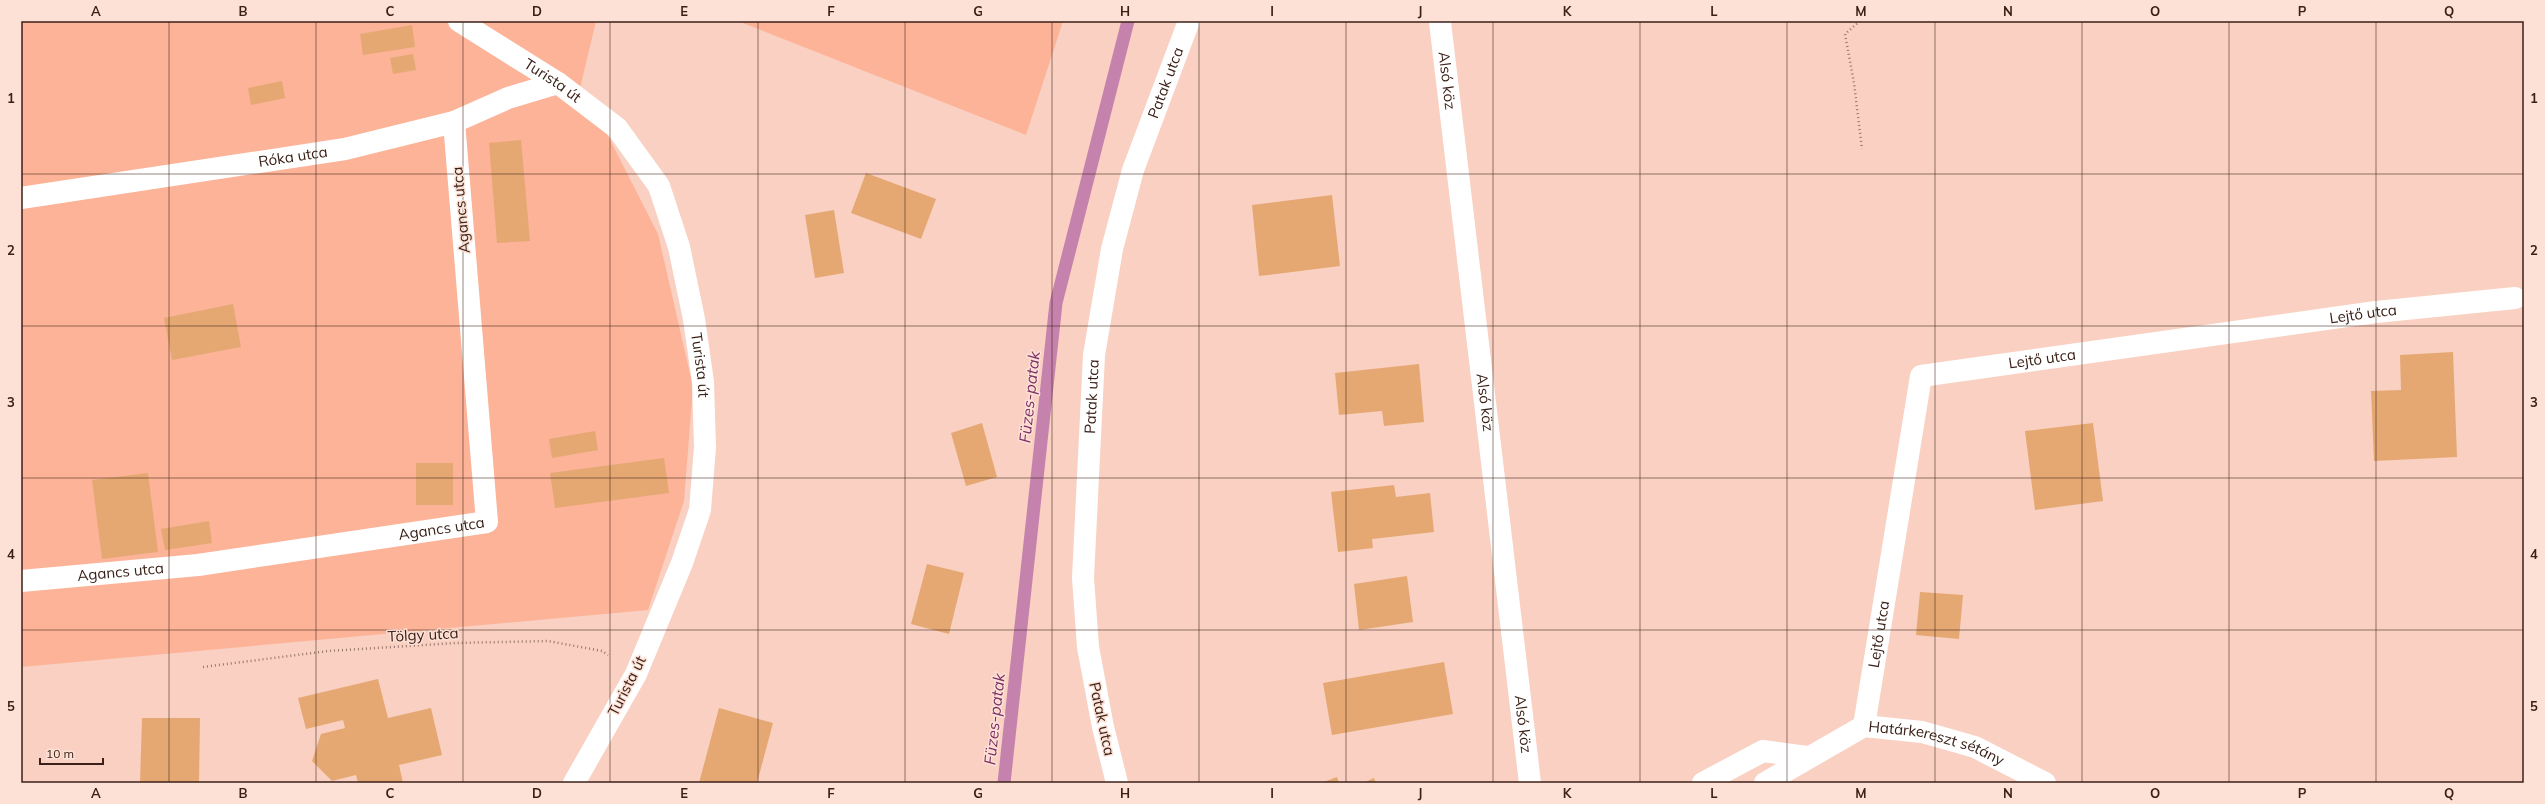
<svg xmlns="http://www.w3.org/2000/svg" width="2545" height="804" font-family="Mulish,sans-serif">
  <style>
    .green { fill: #fcb398 }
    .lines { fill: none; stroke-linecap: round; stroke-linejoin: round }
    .stream { stroke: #c582ad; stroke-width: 13 }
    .building { fill: #e5a873 }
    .path { stroke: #98776b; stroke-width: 2.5; stroke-dasharray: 1 3; stroke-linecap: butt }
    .street { stroke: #fff; stroke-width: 22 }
    .grid { fill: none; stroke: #3a2117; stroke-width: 1; stroke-opacity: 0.55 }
    .labels { text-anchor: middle; stroke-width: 3; stroke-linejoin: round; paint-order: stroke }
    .street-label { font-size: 15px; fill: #3a2117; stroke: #fde1d6 }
    .water-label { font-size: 16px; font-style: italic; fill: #7c2c64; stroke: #fde1d6 }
    .neatline { fill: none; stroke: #3a2117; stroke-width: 1.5 }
    .grid-label { font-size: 13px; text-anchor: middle; font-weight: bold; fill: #3a2117 }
  </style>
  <rect width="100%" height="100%" fill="#f9d0c1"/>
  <!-- green -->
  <g class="green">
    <path d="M21,21H596L578,97L604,128L658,234L693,387L684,501L648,610L21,667Z"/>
    <path d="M738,21H1063L1026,135Z"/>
  </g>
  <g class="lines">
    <!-- stream -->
    <path class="stream" d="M1004,783L1056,303L1128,21"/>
  </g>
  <!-- building -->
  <g class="building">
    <path d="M412,25L415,47L363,55L360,34Z"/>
    <path d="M413,54L416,70L393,74L390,58Z"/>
    <path d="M282,81L285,98L251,105L248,88Z"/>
    <path d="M521,140L530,241L497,243L489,143Z"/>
    <path d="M866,173L936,199L921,239L851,213Z"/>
    <path d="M1332,195L1340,266L1259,276L1252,205Z"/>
    <path d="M834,210L844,273L815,278L805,215Z"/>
    <path d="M233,304L241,347L172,360L164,318Z"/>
    <path d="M2453,352L2457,457L2374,461L2371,391L2401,390L2400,355Z"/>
    <path d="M1419,364L1424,422L1384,426L1382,411L1339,415L1335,373Z"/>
    <path d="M982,423L997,477L966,486L951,433Z"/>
    <path d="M2093,423L2103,501L2035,510L2025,431Z"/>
    <path d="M595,431L598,450L552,458L549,439Z"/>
    <path d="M664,458L669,493L555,508L550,473Z"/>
    <rect x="416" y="463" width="37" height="42"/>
    <path d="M148,473L158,552L102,559L92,480Z"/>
    <path d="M1394,485L1396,497L1430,493L1434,532L1372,539L1373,548L1338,552L1331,492Z"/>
    <path d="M209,521L212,543L165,550L161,529Z"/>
    <path d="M927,564L964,573L949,634L911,624Z"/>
    <path d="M1407,576L1413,622L1359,630L1354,584Z"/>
    <path d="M1920,592L1963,595L1959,639L1916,635Z"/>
    <path d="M1444,662L1453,714L1332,735L1323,683Z"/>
    <path d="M378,679L388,718L431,708L442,755L399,765L403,783H358L356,775L332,781L312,761L321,734L345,728L343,720L306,729L298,698Z"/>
    <path d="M719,708L773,723L757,783H699Z"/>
    <path d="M142,718H200L199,783H140Z"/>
    <path d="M1337,777L1339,783H1321Z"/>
    <path d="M1374,778L1376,783H1363Z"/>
  </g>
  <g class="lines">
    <!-- path -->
    <g class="path">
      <path d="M1860,21L1845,34L1854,83L1862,149"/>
      <path d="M203,667L328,651L456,643L548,641L602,651L608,655"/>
    </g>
    <!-- street -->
    <g class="street">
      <path id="s1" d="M459,21L558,83L617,128L659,186L679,247L694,319L703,382L705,447L700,510L682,563L636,674L574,783"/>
      <path id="s2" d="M1440,22L1530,783"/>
      <path id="s3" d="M21,198L345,149L454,122L508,98L558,83"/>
      <path id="s4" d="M21,581L198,565L487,522L454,122"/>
      <path id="s5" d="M1864,726L1921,376L2376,312L2515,298"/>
      <path id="s6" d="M1117,783L1103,727L1088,647L1083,578L1094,355L1112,249L1133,170L1189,21"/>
      <path d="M1703,783L1763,751L1807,757"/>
      <path id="s7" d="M1765,783L1864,726L1922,732L1975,747L2045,783"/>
    </g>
  </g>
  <!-- grid -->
  <path class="grid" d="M169,21V783M316,21V783M463,21V783M610,21V783M758,21V783M905,21V783M1052,21V783M1199,21V783M1346,21V783M1493,21V783M1640,21V783M1787,21V783M1935,21V783M2082,21V783M2229,21V783M2376,21V783M21,174H2524M21,326H2524M21,478H2524M21,630H2524"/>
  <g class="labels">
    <!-- street labels -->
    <g class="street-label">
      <text dy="5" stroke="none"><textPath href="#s1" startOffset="111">Turista út</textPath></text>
      <text dy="5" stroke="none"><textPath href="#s2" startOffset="59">Alsó köz</textPath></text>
      <text dy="5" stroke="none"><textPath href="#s6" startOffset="714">Patak utca</textPath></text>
      <text dy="5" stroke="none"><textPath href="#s3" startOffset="275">Róka utca</textPath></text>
      <text transform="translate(461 210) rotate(-95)" y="5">Agancs utca</text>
      <text dy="5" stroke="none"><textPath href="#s5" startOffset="801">Lejtő utca</textPath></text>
      <text dy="5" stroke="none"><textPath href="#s5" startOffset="477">Lejtő utca</textPath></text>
      <text dy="5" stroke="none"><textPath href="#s1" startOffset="447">Turista út</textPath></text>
      <text dy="5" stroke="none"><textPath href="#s6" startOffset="390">Patak utca</textPath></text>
      <text dy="5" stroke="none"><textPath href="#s2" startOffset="383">Alsó köz</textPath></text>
      <text dy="5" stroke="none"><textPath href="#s4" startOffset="424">Agancs utca</textPath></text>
      <text dy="5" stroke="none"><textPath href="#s4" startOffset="100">Agancs utca</textPath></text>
      <text transform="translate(423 635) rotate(-3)" y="5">Tölgy utca</text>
      <text dy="5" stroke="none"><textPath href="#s5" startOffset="93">Lejtő utca</textPath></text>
      <text transform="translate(627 686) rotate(-63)" y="5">Turista út</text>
      <text transform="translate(1102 719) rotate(78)" y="5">Patak utca</text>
      <text dy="5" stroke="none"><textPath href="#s2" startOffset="707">Alsó köz</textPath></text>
      <text dy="5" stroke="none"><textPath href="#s7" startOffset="189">Határkereszt sétány</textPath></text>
    </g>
    <!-- water labels -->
    <g class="water-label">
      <text transform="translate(1029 397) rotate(-84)" y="6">Füzes-patak</text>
      <text transform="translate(994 719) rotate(-84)" y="6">Füzes-patak</text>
    </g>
  </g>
  <!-- border -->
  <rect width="2545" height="804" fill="none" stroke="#fde1d6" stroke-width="44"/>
  <!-- scale -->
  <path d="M40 758v6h63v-6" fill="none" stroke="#3a2117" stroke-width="2"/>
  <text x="46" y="758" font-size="12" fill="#3a2117" stroke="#fde1d6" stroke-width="3" paint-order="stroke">10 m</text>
  <rect x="22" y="22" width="2501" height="760" class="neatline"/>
  <g class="grid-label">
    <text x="96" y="16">A</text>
    <text x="243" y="16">B</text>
    <text x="390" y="16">C</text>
    <text x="537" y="16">D</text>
    <text x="684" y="16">E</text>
    <text x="831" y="16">F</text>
    <text x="978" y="16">G</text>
    <text x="1125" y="16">H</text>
    <text x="1272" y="16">I</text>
    <text x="1420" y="16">J</text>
    <text x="1567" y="16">K</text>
    <text x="1714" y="16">L</text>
    <text x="1861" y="16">M</text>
    <text x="2008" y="16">N</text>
    <text x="2155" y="16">O</text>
    <text x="2302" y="16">P</text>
    <text x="2449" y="16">Q</text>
    <text x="11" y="103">1</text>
    <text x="2534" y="103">1</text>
    <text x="11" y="255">2</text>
    <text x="2534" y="255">2</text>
    <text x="11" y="407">3</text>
    <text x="2534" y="407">3</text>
    <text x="11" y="559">4</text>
    <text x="2534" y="559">4</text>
    <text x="11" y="711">5</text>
    <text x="2534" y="711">5</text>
    <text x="96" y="798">A</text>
    <text x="243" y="798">B</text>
    <text x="390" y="798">C</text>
    <text x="537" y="798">D</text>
    <text x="684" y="798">E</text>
    <text x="831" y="798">F</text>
    <text x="978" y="798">G</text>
    <text x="1125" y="798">H</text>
    <text x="1272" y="798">I</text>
    <text x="1420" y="798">J</text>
    <text x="1567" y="798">K</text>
    <text x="1714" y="798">L</text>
    <text x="1861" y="798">M</text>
    <text x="2008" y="798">N</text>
    <text x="2155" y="798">O</text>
    <text x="2302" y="798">P</text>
    <text x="2449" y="798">Q</text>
  </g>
</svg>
